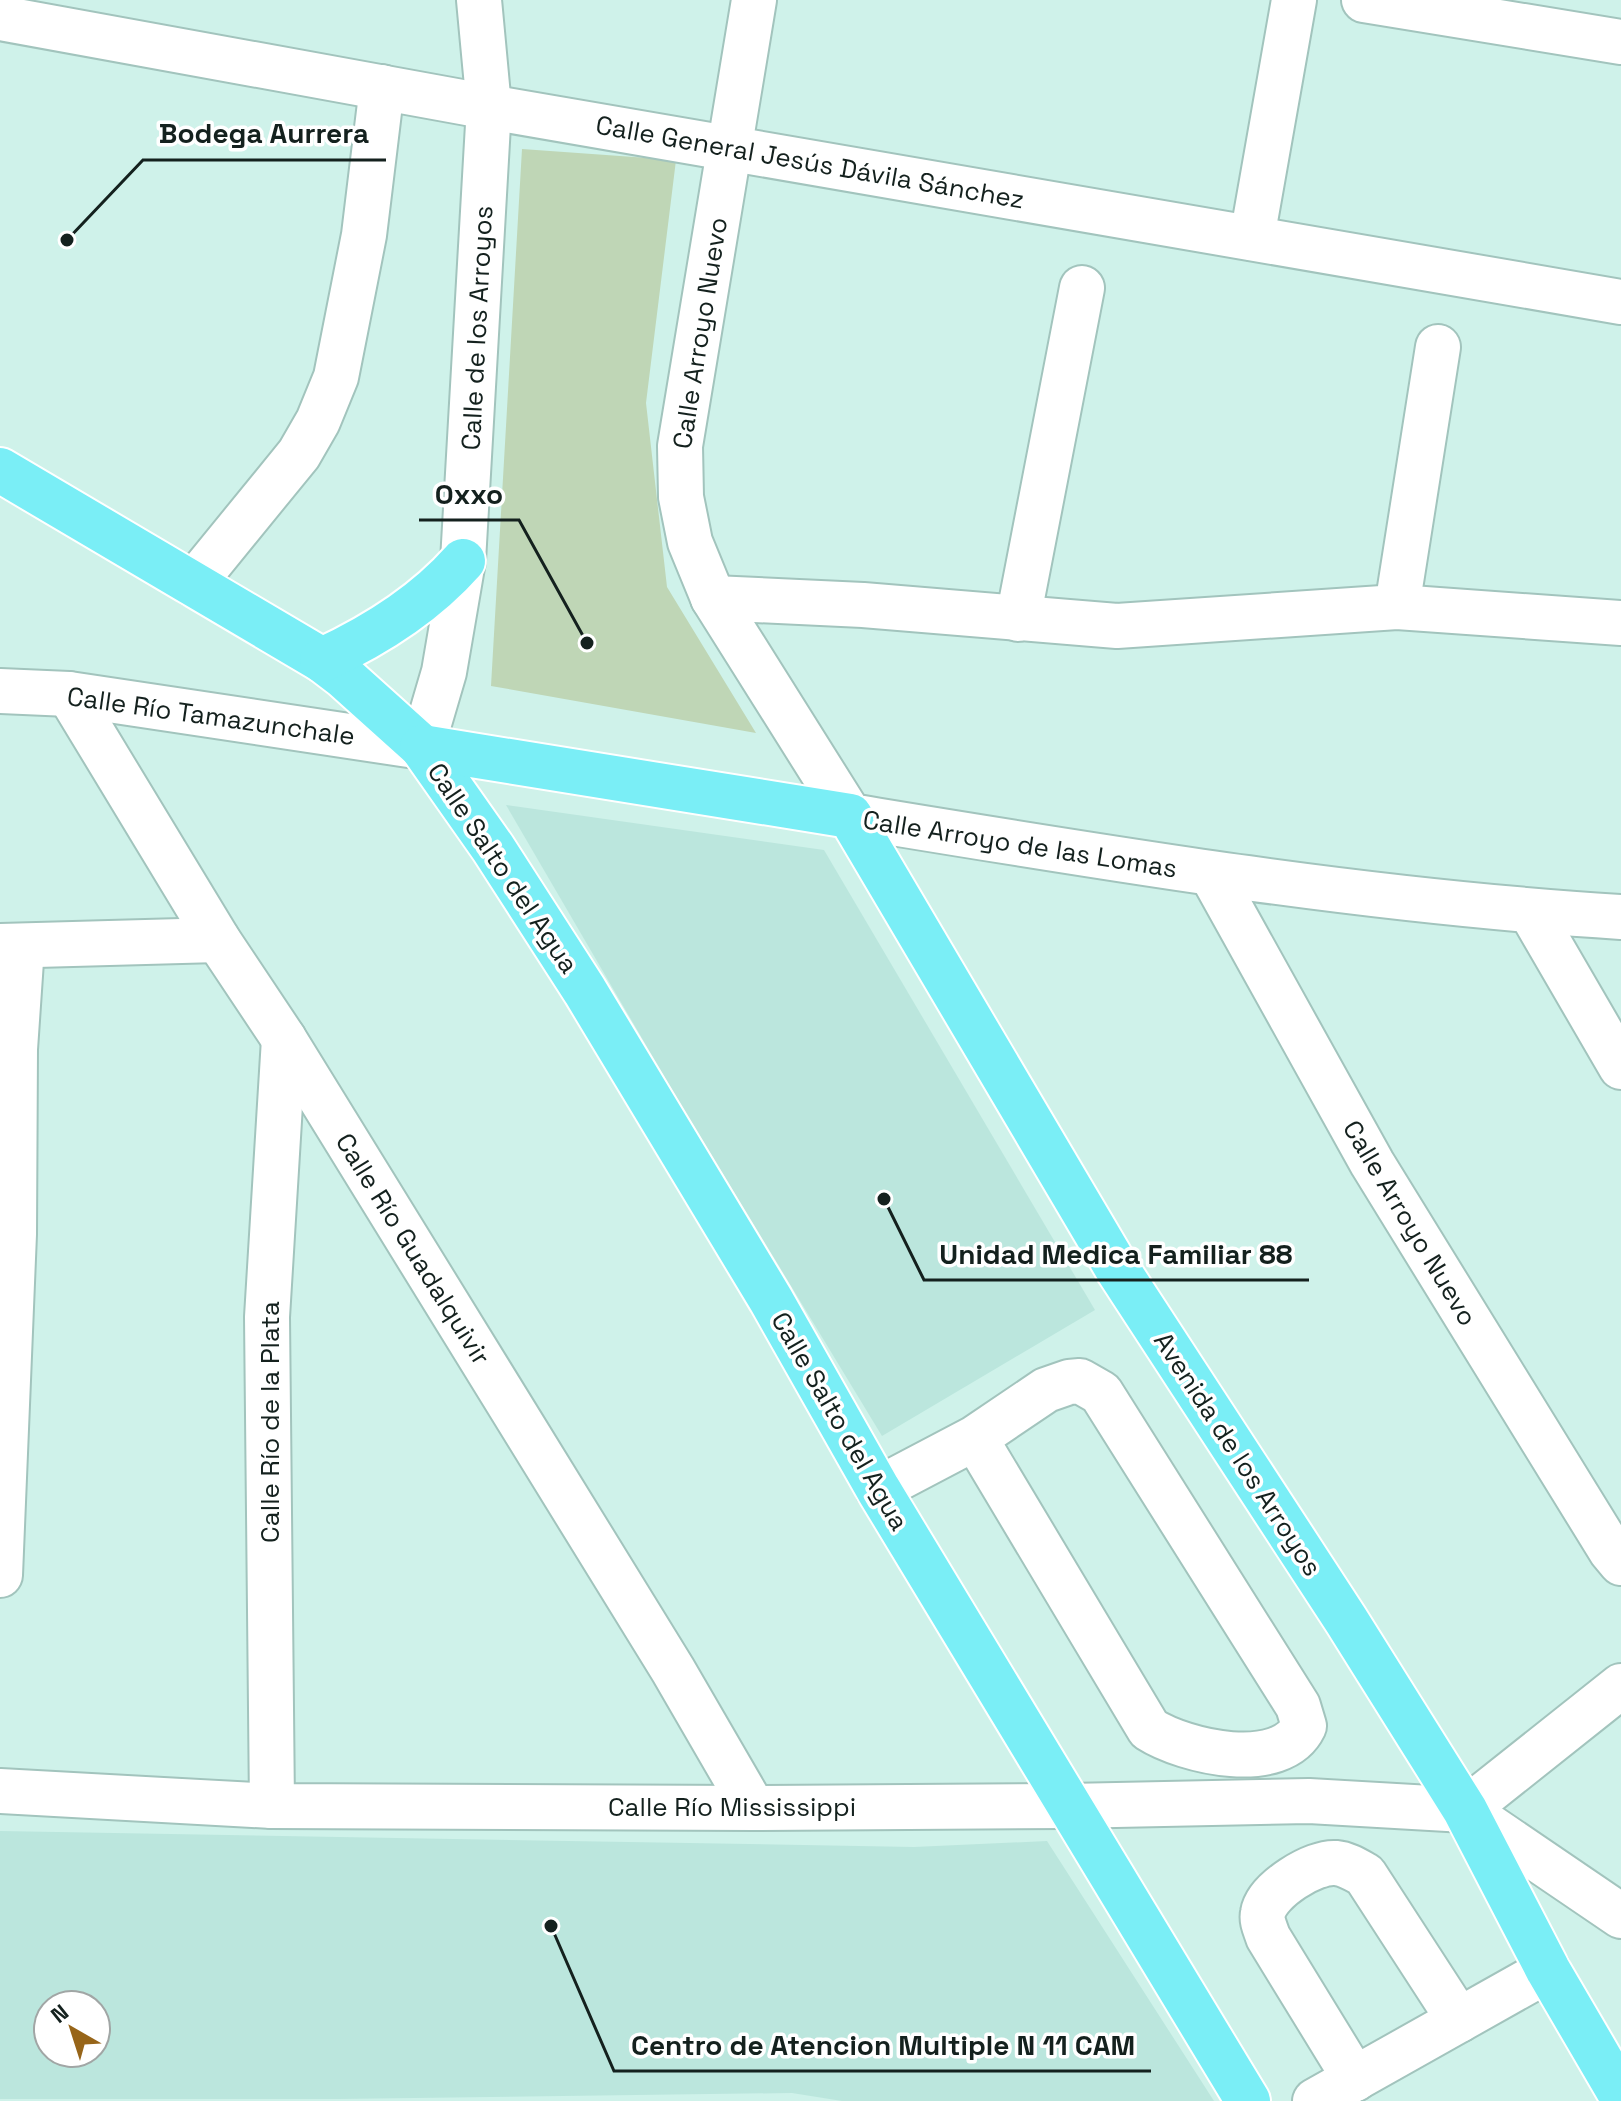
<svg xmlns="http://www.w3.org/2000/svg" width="1621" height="2101" font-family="'Space Grotesk',sans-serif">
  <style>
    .built { fill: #bbe6dd; fill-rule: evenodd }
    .green { fill: #bfd6b6 }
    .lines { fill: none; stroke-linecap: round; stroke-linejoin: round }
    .minor-casing { stroke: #a2c4bd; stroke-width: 48 }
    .major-casing { stroke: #fff; stroke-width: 48 }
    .minor { stroke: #fff; stroke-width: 44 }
    .major { stroke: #7aeef6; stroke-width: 44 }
    .labels { text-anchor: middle; stroke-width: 7; stroke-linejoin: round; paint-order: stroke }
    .street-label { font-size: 26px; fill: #14211e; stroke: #fff }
    .leader { fill: none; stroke: #14211e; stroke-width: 3 }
    .callout-dot { fill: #14211e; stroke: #fff; stroke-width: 3 }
    .callout-label { font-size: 28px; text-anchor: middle; font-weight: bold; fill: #14211e; stroke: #fff; stroke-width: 7; stroke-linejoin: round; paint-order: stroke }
  </style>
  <rect width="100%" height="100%" fill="#cff2ea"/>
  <!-- built -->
  <g class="built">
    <path d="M506,805L824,850L1095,1310L882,1436L671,1088Z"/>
    <path d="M0,1831L914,1847L1047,1841L1214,2101H842L792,2093L339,2099H0ZM96,2005V2053H48V2005Z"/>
  </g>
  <!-- green -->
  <path class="green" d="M522,149L676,160L646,403L667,587L756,733L491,686Z"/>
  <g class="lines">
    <defs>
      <g id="minor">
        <path d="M754,0L680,446L681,497L690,542L713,598L850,816C1106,858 1362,901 1621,917"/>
        <path d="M1364,0L1621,42"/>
        <path d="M0,18L489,107L1621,302"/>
        <path d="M1252,238L1294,0"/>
        <path d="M193,584L299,454L318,421L336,377L364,235L382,87"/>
        <path d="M713,598L863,605L1117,626L1397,607L1621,623"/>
        <path d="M1397,607L1438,347"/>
        <path d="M1018,619L1082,288"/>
        <path d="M0,691L69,694L422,747L444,672L463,561L489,107L479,0"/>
        <path d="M69,694L218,940L284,1039L673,1670L753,1808"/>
        <path d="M1212,875L1372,1163L1611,1551L1621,1563"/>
        <path d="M1531,912L1621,1067"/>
        <path d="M0,946L218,940"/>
        <path d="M878,1489L975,1438L1046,1390L1069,1382L1080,1381L1101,1393L1298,1706L1304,1726C1281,1774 1185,1752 1149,1729L975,1438"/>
        <path d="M0,1575L14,1234L15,1049L22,946"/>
        <path d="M0,1791L272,1806L753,1808L1068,1806L1309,1801L1465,1810"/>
        <path d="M272,1806L267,1317L284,1039"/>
        <path d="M1465,1810L1621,1686"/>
        <path d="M1465,1810L1621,1916"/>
        <path d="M1355,2079L1268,1937C1266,1930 1261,1921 1263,1913C1267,1890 1314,1861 1336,1863C1347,1864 1356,1870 1365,1875L1459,2020"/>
        <path d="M1315,2101L1548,1970"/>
      </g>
      <g id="major">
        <path d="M0,470L322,660L343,676L422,747L493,848L585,991L771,1300L878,1489L1248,2101"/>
        <path d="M322,660C374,636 425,604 463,561"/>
        <path d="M422,747L850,816L1118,1270L1346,1620L1465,1810L1548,1970L1621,2095"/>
      </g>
    </defs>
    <!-- minor casing -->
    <use href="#minor" class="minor-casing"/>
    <!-- major casing -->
    <use href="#major" class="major-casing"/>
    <!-- minor -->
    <use href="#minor" class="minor"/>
    <!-- major -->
    <use href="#major" class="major"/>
  </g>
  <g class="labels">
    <!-- street labels -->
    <g class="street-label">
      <text transform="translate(810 162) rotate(10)" y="9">Calle General Jesús Dávila Sánchez</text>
      <text transform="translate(477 328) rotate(-87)" y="9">Calle de los Arroyos</text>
      <text transform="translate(700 333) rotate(-81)" y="9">Calle Arroyo Nuevo</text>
      <text transform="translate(211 716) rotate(8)" y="9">Calle Río Tamazunchale</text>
      <text transform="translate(1020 844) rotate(9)" y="9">Calle Arroyo de las Lomas</text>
      <text transform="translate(503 868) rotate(56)" y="9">Calle Salto del Agua</text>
      <text transform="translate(1410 1223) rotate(59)" y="9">Calle Arroyo Nuevo</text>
      <text transform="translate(413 1249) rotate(58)" y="9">Calle Río Guadalquivir</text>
      <text transform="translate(840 1421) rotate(60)" y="9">Calle Salto del Agua</text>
      <text transform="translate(270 1422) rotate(-90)" y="9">Calle Río de la Plata</text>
      <text transform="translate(1238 1454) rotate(57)" y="9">Avenida de los Arroyos</text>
      <text x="732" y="1816">Calle Río Mississippi</text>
    </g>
  </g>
  <!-- callouts -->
  <path class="leader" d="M67 240L143 160H386M587 643L519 520H419M884 1199L924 1280H1309M551 1926L614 2071H1151"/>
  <g class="callout-dot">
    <circle cx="67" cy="240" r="8"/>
    <circle cx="587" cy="643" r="8"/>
    <circle cx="884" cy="1199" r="8"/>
    <circle cx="551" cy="1926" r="8"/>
  </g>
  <g class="callout-label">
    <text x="264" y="143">Bodega Aurrera</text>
    <text x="469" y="504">Oxxo</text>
    <text x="1116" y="1264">Unidad Medica Familiar 88</text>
    <text x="883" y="2055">Centro de Atencion Multiple N 11 CAM</text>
  </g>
  <!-- north arrow -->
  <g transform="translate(72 2029) rotate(321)"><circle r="38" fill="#ffffff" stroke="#a1a6a5" stroke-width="2"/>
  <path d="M0-6L14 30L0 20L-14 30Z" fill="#976519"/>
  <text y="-12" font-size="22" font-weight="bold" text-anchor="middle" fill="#14211e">N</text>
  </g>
</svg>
